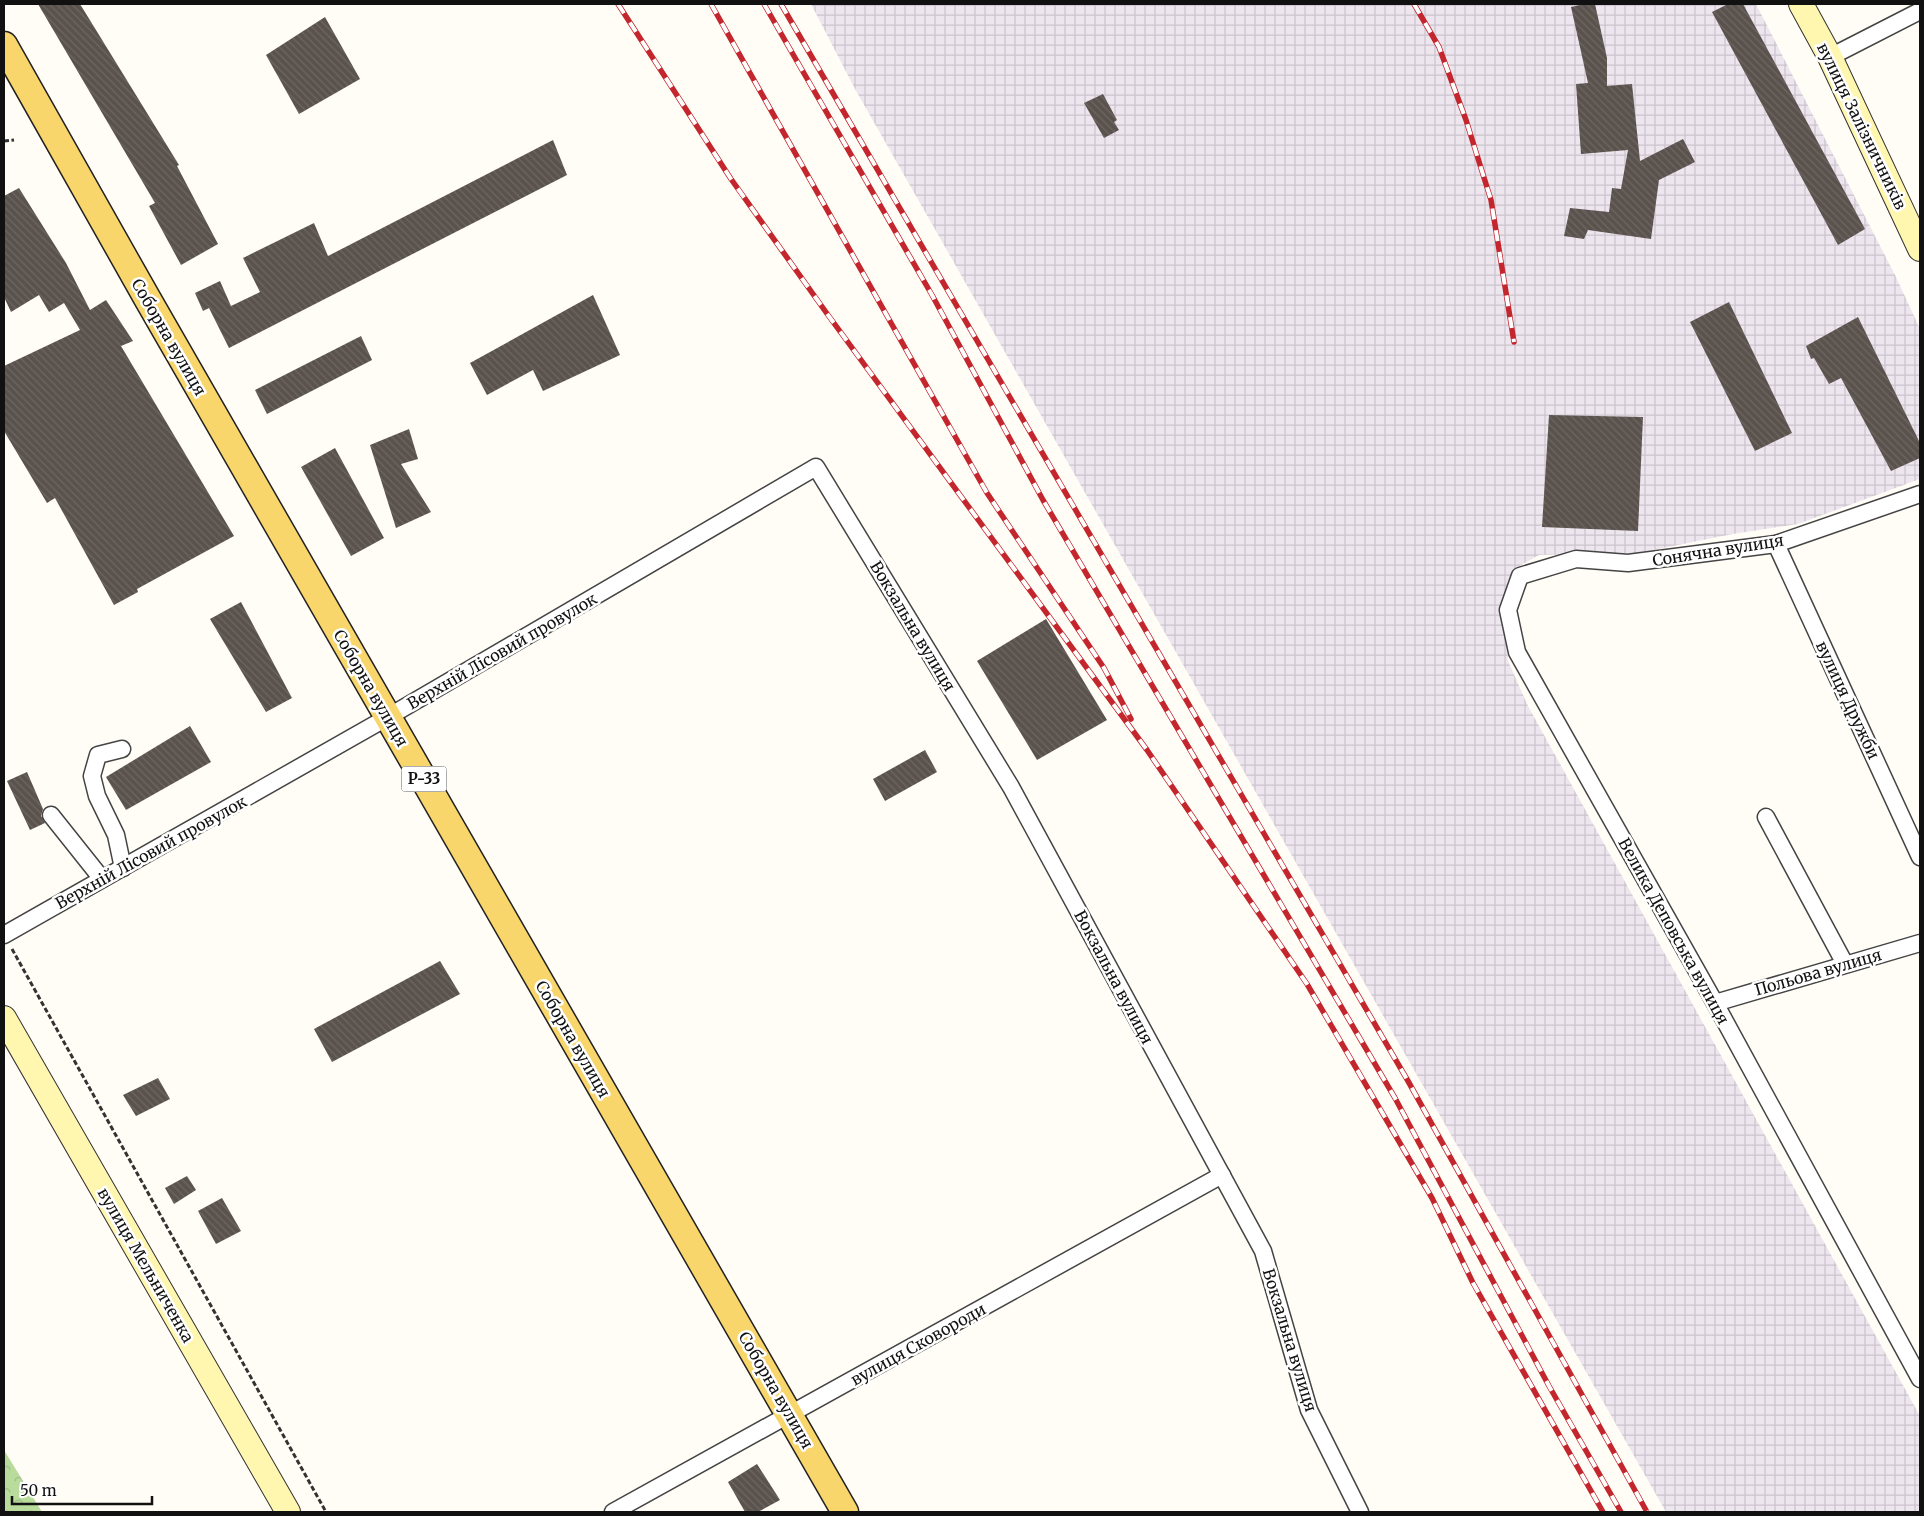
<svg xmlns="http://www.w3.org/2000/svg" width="1924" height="1516" font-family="Merriweather,serif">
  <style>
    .industrial { fill: url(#industrial-grid) }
    .forest { fill: url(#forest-crowns) }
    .building { fill: url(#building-back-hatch) }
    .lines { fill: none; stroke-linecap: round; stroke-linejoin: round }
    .street-casing { stroke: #444; stroke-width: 19 }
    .secondary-casing { stroke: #333; stroke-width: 26 }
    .primary-casing { stroke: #222; stroke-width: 29 }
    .path { stroke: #333; stroke-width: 3; stroke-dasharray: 5 2.5; stroke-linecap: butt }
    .street { stroke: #fff; stroke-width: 16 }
    .secondary { stroke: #fff6b0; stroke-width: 24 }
    .primary { stroke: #f9d66b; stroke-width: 26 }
    .rail-casing { stroke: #c4262e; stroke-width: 5.5 }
    .rail { stroke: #fff; stroke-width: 4; stroke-dasharray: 11; stroke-linecap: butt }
    .labels { text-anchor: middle; stroke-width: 5; stroke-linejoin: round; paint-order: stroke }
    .shield { fill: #fff; stroke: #585858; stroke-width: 1 }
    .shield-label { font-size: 15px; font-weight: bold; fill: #111 }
    .street-label { font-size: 16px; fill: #111; stroke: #fff }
  </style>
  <defs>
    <pattern id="industrial-grid" width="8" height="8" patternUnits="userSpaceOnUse" patternTransform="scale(1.25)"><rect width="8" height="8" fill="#eee6ef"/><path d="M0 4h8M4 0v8" fill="none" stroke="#cbc4cc"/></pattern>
    <pattern id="forest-crowns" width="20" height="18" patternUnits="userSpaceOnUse" patternTransform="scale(1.25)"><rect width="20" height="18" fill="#b9dc9c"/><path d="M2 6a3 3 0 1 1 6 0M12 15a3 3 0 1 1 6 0" fill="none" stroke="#9ebc85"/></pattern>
    <pattern id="building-back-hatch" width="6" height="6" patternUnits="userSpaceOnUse" patternTransform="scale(1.25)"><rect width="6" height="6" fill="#5a524d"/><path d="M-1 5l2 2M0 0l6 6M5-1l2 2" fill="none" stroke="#6d6662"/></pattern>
  </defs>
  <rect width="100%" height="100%" fill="#fffdf5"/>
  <!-- industrial -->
  <path class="industrial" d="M811,4H1756L1896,277L1920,329V479L1798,524L1733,534L1638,553L1539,555L1516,568L1505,600L1508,661L1528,706L1920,1416V1512H1666L855,89Z"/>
  <!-- forest -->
  <path class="forest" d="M4,1450L42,1512H4Z"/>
  <!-- building -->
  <g class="building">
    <path d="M38,4H80L179,165L177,166L218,244L181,265L149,206L155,203Z"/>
    <path d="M1584,4H1595L1607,58V86L1632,84L1640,161L1683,139L1695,162L1659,180L1651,239L1588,230L1584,239L1564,236L1570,208L1609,212L1612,188L1621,189L1628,150L1581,154L1576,84L1588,83L1571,7Z"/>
    <path d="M1728,4H1743L1865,229L1838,245L1712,12Z"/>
    <path d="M325,17L360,79L299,114L266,55Z"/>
    <path d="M1103,94L1117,120L1114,122L1119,130L1104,138L1084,103Z"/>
    <path d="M553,140L567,175L229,348L209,308L203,311L195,293L220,281L231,306L260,292L243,258L314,223L328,256Z"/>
    <path d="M19,188L66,263L90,310L106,300L133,341L121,346L234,536L137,589L138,592L114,605L55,498L47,503L4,431V366L80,330L64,303L49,312L39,295L11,312L4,297V196Z"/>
    <path d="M593,295L620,355L543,391L533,370L487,395L470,363Z"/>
    <path d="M1729,302L1792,433L1755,451L1690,322Z"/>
    <path d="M1858,317L1920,443V458L1891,471L1841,378L1829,384L1814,358L1811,359L1806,346Z"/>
    <path d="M361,336L372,360L267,414L255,390Z"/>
    <path d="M1549,415L1643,417L1638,531L1542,527Z"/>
    <path d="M409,429L418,459L401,464L431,512L396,528L370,445Z"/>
    <path d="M335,448L384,538L351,556L301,467Z"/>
    <path d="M241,602L292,698L266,712L210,619Z"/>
    <path d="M1046,619L1107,720L1037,760L977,661Z"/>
    <path d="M190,726L211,762L126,810L106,777Z"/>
    <path d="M925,750L937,772L885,801L873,779Z"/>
    <path d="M27,772L43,809L41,816L45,823L30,830L7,781Z"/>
    <path d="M440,961L460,994L332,1062L314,1029Z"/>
    <path d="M158,1078L170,1099L136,1116L123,1095Z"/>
    <path d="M187,1176L196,1190L174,1204L165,1188Z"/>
    <path d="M222,1198L241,1231L216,1244L198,1211Z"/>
    <path d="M757,1464L780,1500L758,1512H745L728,1482Z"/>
  </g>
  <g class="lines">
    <defs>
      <g id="street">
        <path d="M1830,57L1920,11"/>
        <path d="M1920,494L1776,544L1628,563L1576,559L1520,576L1508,610L1517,652L1715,1003L1920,1379"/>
        <path d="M1776,544L1920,857"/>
        <path d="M122,749L98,755L92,776L97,796L116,835L123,868"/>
        <path d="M51,815L102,879"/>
        <path d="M1766,817L1845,964"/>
        <path d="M4,935L388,717L816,467L1011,787L1263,1251L1309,1410L1360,1512"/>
        <path d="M1715,1003L1920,943"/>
        <path d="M613,1512L1222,1175"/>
      </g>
      <g id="secondary">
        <path d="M1801,4L1830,57L1920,249"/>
        <path d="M4,1018L288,1512"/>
      </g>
      <path id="primary" d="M4,45L147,298L845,1512"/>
    </defs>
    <!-- street casing -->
    <use href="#street" class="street-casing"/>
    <!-- secondary casing -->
    <use href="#secondary" class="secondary-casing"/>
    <!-- primary casing -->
    <use href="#primary" class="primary-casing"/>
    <!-- path -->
    <g class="path">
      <path d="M4,141L14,140"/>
      <path d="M12,949L326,1512"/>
    </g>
    <!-- street -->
    <use href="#street" class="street"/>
    <!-- secondary -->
    <use href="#secondary" class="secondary"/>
    <!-- primary -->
    <use href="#primary" class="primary"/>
    <defs>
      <g id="rail">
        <path d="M618,4L731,179L828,315L1147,750L1307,984L1432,1198L1473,1283L1603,1512"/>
        <path d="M711,4L987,493L1104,668L1131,719"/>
        <path d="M764,4L932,295L1043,500L1395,1098L1549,1386L1621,1512"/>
        <path d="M781,4L1408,1081L1647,1512"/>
        <path d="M1414,4L1439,47L1466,120L1491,200L1514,342"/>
      </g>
    </defs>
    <!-- rail casing -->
    <use href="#rail" class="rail-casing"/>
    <!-- rail -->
    <use href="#rail" class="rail"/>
  </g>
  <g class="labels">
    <!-- shield labels -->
    <rect class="shield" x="401.5" y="766.5" width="45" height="25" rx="4"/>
    <g class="shield-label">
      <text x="424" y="784">Р-33</text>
    </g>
    <!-- street labels -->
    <g class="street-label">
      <text transform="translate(1862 126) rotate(64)" y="6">вулиця Залізничників</text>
      <text transform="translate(169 337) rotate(60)" y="6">Соборна вулиця</text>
      <text transform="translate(1718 550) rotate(-9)" y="6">Сонячна вулиця</text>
      <text transform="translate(913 626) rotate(59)" y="6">Вокзальна вулиця</text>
      <text transform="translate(502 651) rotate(-30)" y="6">Верхній Лісовий провулок</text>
      <text transform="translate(371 688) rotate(60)" y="6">Соборна вулиця</text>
      <text transform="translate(1848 700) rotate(65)" y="6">вулиця Дружби</text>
      <text transform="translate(151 852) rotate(-29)" y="6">Верхній Лісовий провулок</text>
      <text transform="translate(1674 931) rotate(61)" y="6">Велика Деповська вулиця</text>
      <text transform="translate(1818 972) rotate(-16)" y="6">Польова вулиця</text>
      <text transform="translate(1114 977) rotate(62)" y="6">Вокзальна вулиця</text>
      <text transform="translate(573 1039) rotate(60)" y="6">Соборна вулиця</text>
      <text transform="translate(146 1265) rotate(60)" y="6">вулиця Мельниченка</text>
      <text transform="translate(1290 1340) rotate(73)" y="6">Вокзальна вулиця</text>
      <text transform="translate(918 1344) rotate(-29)" y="6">вулиця Сковороди</text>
      <text transform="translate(776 1390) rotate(60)" y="6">Соборна вулиця</text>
    </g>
  </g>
  <!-- border -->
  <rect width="1924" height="1516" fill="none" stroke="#111111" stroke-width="10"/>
  <!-- scale -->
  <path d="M12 1496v8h140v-8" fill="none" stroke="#111111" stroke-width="2.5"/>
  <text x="20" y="1496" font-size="15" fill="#111111" stroke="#ffffff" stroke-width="4" paint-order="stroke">50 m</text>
</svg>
